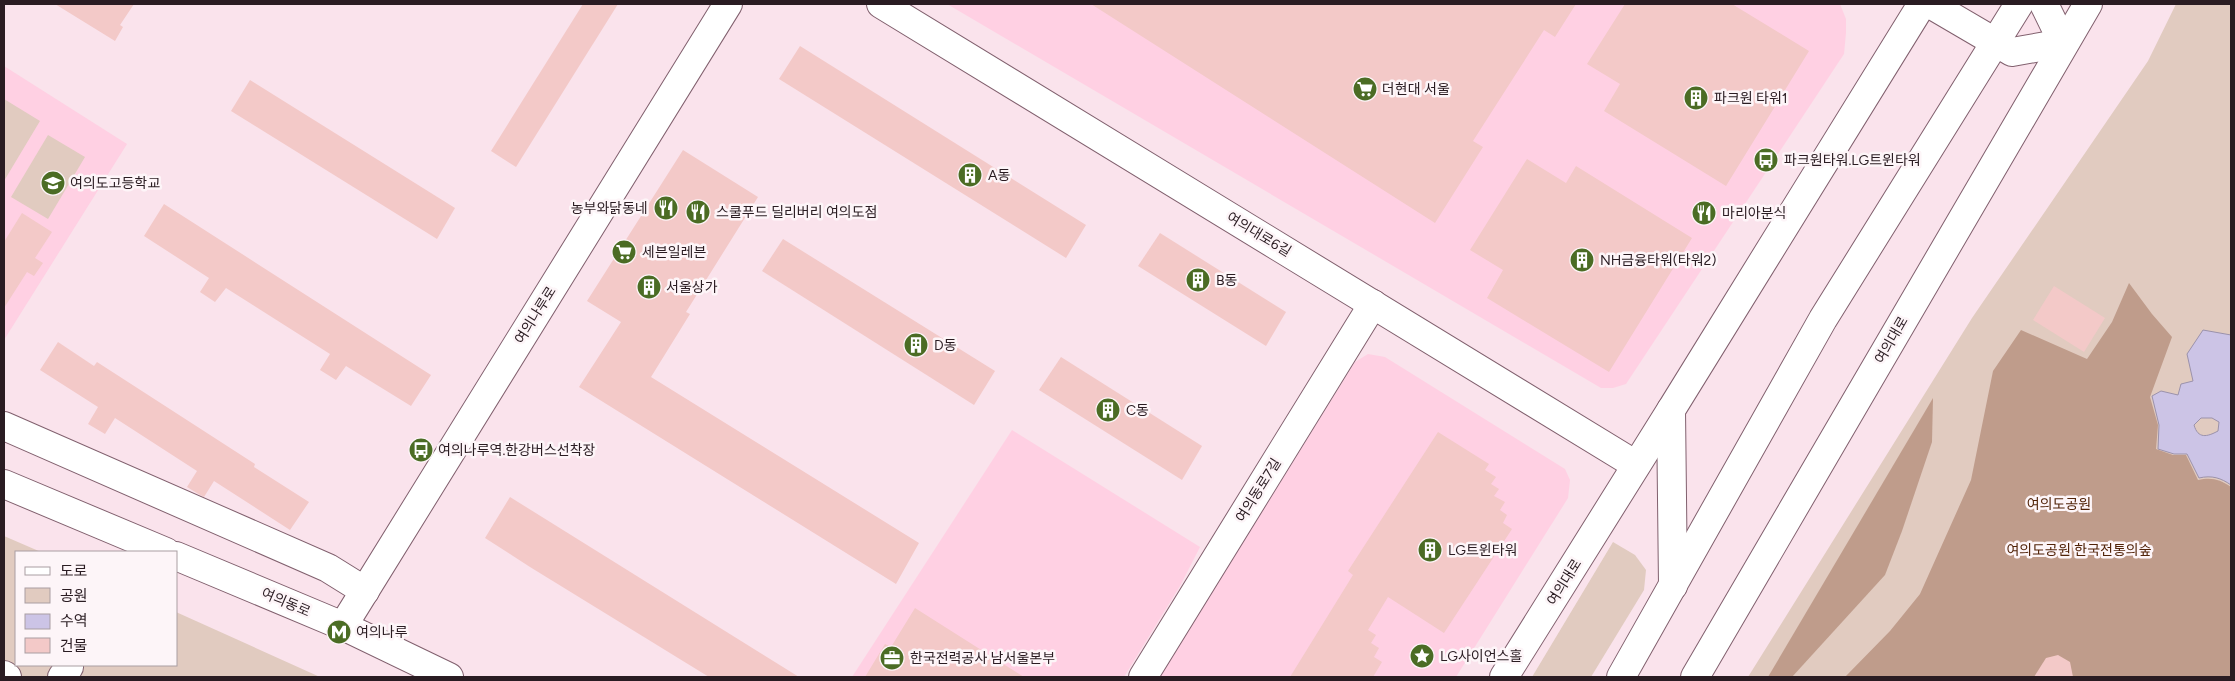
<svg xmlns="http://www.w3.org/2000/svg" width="2235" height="681" font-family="Figtree,'Noto Sans KR',sans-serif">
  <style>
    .built { fill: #ffd0e3 }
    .green { fill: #e1cbc0 }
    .forest { fill: #bf9c8b }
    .water { fill: #ccc4e6; stroke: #9b92ab; fill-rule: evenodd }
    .building { fill: #f3c9c8 }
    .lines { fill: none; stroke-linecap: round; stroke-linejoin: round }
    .minor-casing { stroke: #81606e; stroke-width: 30 }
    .major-casing { stroke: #81606e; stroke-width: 30 }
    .minor { stroke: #fff; stroke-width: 28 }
    .major { stroke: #fff; stroke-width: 28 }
    .labels { text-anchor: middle; stroke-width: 5; stroke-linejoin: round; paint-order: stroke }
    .poi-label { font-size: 14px; fill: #2a1c22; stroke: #fdf5f8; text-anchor: start }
    .street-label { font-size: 14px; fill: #2a1c22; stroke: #fdf5f8 }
    .park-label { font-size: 14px; fill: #512308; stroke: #fdf5f8 }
  </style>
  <rect width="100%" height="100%" fill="#fae3ec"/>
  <!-- built -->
  <g class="built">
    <path d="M947,4H1840L1846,19V33L1844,54L1626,384L1613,388H1601Z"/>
    <path d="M4,66L127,144L4,340Z"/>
    <path d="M1368,354L1385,357L1565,469L1570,480L1568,498L1456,677H1160L1355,362Z"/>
    <path d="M1012,430L1200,547L1180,586L1124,677H852Z"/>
  </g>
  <!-- green -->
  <g class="green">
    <path d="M2176,4H2231V677H1748L1972,318L2148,61Z"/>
    <path d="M4,99L40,121L4,181Z"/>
    <path d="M48,135L85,157L48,219L11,197Z"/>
    <path d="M4,536L41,552H16V665H176V612L320,677H4Z"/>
    <path d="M1613,542L1635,555L1646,570L1644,590L1591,677H1532Z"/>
  </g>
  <!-- forest -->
  <g class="forest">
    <path d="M2129,283L2152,314L2172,337L2150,397L2158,425L2156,449L2173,455H2186L2198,480C2211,477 2220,479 2231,487V677H1845L1890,631L1920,594L1971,480L1993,371L2021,330L2087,359L2112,322Z"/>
    <path d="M1933,398L1932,442L1902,531L1885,575L1792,677H1768Z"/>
  </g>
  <!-- water -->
  <path class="water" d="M2203,330L2231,335V485C2221,478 2212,475 2199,478L2187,454H2174L2158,449L2159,425L2152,396L2161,391L2178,395L2181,384L2193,381L2187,354ZM2201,418H2212L2219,422L2218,431C2207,437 2198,439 2194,425Z"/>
  <!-- building -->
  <g class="building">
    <path d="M55,4H134L120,25L123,27L115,41Z"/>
    <path d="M583,4H618L516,167L491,151Z"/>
    <path d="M1091,4H1576L1555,37L1544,30L1473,141L1483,147L1435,223Z"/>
    <path d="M1625,4H1732L1809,51L1726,186L1604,111L1620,84L1587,64Z"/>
    <path d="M800,46L1086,225L1066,258L779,79Z"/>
    <path d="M250,80L455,208L437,239L231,111Z"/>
    <path d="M683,150L758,197L686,312L690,314L651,377L919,543L896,584L579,387L621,322L587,301Z"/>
    <path d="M1527,159L1566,183L1576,166L1692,238L1609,372L1487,298L1503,270L1470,250Z"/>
    <path d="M164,204L431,375L411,406L346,366L336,380L320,370L330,354L226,288L215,302L200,292L209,278L144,236Z"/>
    <path d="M22,213L52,232L35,258L43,263L34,276L27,272L4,308V242Z"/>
    <path d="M1160,233L1286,312L1266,346L1138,266Z"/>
    <path d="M783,239L995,371L974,405L762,271Z"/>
    <path d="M2054,286L2105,318L2084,352L2033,320Z"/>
    <path d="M58,342L94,366L97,362L255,464L254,467L309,502L290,530L214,481L204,497L200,495L187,487L197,471L115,418L105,434L88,424L98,407L40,370Z"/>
    <path d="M1061,357L1202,446L1182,480L1039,390Z"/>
    <path d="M1438,432L1489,464L1485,470L1496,477L1491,484L1499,489L1494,496L1505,502L1500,510L1507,515L1503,523L1512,529L1444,633L1388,597L1368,630L1376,635L1371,643L1379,648L1374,657L1382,662L1373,677H1290L1353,575L1348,571Z"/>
    <path d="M510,497L799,677H709L530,567L485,538Z"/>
    <path d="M915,608L1024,677H865L885,644L891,647Z"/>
    <path d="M2058,655L2070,662L2073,677H2034L2046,658Z"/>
  </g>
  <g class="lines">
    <defs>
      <g id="minor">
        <path d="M881,4L1636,465"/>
        <path d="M1930,4L2012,52L2063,43L2044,4"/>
        <path d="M4,426L328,568L365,591"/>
        <path d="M343,626L728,4"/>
        <path d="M4,675L7,677"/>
        <path d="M62,677L69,667"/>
        <path d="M1143,677L1373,304"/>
      </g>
      <g id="major">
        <path d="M4,484L166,552"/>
        <path d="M176,556L343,626L449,677"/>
        <path d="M1673,586L1671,410L1922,4"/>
        <path d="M1504,677L1671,410"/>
        <path d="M1621,677L1823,319L2019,4"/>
        <path d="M1695,677L2088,4"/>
      </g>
    </defs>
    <!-- minor casing -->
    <use href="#minor" class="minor-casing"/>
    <!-- major casing -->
    <use href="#major" class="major-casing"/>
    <!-- minor -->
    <use href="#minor" class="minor"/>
    <!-- major -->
    <use href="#major" class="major"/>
  </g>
  <!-- icons -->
  <defs>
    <symbol id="supermarket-disc" viewBox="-11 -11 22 22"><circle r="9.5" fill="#4b6c24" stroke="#fdf5f8"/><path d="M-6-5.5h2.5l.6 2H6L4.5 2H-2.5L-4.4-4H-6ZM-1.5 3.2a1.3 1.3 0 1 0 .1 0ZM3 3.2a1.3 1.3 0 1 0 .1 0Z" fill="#fff"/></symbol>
    <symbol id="building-disc" viewBox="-11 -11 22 22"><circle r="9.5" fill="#4b6c24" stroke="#fdf5f8"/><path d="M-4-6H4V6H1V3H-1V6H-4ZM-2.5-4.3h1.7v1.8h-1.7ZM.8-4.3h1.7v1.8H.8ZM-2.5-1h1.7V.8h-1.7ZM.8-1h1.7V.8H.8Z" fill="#fff"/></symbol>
    <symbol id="bus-disc" viewBox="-11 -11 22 22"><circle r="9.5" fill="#4b6c24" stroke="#fdf5f8"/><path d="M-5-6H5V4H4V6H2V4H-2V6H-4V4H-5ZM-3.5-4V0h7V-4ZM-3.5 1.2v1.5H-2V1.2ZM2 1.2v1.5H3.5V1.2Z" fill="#fff"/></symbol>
    <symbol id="school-disc" viewBox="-11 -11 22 22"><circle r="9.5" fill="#4b6c24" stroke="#fdf5f8"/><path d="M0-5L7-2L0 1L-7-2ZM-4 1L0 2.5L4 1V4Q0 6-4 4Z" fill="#fff"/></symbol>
    <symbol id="restaurant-disc" viewBox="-11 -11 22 22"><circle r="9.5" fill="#4b6c24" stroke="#fdf5f8"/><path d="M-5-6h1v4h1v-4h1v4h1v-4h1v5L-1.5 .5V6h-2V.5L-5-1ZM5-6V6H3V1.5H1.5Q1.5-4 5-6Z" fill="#fff"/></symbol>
    <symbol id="metro-disc" viewBox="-11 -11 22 22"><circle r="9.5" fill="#4b6c24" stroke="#fdf5f8"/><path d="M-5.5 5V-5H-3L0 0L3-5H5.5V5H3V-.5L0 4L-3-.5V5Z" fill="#fff"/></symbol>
    <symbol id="sight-disc" viewBox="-11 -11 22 22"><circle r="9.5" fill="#4b6c24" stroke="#fdf5f8"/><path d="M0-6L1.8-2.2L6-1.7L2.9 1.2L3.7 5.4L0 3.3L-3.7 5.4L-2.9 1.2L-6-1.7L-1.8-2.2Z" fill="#fff"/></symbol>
    <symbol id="office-disc" viewBox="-11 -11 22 22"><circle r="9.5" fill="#4b6c24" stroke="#fdf5f8"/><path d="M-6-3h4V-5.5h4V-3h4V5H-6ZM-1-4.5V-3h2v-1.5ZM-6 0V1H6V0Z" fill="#fff"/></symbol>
  </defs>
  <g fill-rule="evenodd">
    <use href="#supermarket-disc" x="1351" y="75" width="28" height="28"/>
    <use href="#building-disc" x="1682" y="84" width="28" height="28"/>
    <use href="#bus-disc" x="1752" y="146" width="28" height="28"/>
    <use href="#building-disc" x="956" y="161" width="28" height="28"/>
    <use href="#school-disc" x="39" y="169" width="28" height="28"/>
    <use href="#restaurant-disc" x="652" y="194" width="28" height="28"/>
    <use href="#restaurant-disc" x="684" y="198" width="28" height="28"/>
    <use href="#restaurant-disc" x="1690" y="199" width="28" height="28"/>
    <use href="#supermarket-disc" x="610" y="238" width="28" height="28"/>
    <use href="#building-disc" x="1568" y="246" width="28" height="28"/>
    <use href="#building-disc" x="1184" y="266" width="28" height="28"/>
    <use href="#building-disc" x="635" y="273" width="28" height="28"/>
    <use href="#building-disc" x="902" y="331" width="28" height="28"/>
    <use href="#building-disc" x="1094" y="396" width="28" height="28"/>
    <use href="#bus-disc" x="407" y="436" width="28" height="28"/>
    <use href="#building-disc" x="1416" y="536" width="28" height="28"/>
    <use href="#metro-disc" x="325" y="618" width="28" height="28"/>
    <use href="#sight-disc" x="1408" y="642" width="28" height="28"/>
    <use href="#office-disc" x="878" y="644" width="28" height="28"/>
  </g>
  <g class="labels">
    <!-- poi labels -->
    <g class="poi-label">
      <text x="1382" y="94">더현대 서울</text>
      <text x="1714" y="103">파크원 타워1</text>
      <text x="1784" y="165">파크원타워.LG트윈타워</text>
      <text x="988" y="180">A동</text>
      <text x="70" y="188">여의도고등학교</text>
      <text x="648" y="213" text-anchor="end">농부와닭동네</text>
      <text x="716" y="217">스쿨푸드 딜리버리 여의도점</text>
      <text x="1722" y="218">마리아분식</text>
      <text x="642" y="257">세븐일레븐</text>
      <text x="1600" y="265">NH금융타워(타워2)</text>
      <text x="1216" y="285">B동</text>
      <text x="666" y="292">서울상가</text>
      <text x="934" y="350">D동</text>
      <text x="1126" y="415">C동</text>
      <text x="438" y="455">여의나루역.한강버스선착장</text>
      <text x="1448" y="555">LG트윈타워</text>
      <text x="356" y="637">여의나루</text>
      <text x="1440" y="661">LG사이언스홀</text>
      <text x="910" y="663">한국전력공사 남서울본부</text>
    </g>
    <!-- street labels -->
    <g class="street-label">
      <text transform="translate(1259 234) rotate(31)" y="5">여의대로6길</text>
      <text transform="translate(535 315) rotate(-58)" y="5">여의나루로</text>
      <text transform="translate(1891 340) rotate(-60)" y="5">여의대로</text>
      <text transform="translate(1258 490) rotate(-58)" y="5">여의동로7길</text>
      <text transform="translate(1564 582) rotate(-58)" y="5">여의대로</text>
      <text transform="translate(286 602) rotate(23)" y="5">여의동로</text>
    </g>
    <!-- park labels -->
    <g class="park-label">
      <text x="2059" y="509">여의도공원</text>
      <text x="2079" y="555">여의도공원 한국전통의숲</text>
    </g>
  </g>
  <!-- border -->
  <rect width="2235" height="681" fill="none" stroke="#2a1c22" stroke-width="10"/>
  <!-- legend -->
  <rect x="15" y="551" width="162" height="115" fill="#fdf5f8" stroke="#a99ea2"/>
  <rect x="25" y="567" width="25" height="8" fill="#ffffff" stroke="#a99ea2"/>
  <text x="60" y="576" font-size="15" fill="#2a1c22">도로</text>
  <rect x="25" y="588" width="25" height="15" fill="#e1cbc0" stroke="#a99ea2"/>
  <text x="60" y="601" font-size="15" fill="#2a1c22">공원</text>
  <rect x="25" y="614" width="25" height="15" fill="#ccc4e6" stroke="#a99ea2"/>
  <text x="60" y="626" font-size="15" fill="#2a1c22">수역</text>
  <rect x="25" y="638" width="25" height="15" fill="#f3c9c8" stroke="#a99ea2"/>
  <text x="60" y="651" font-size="15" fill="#2a1c22">건물</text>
</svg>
